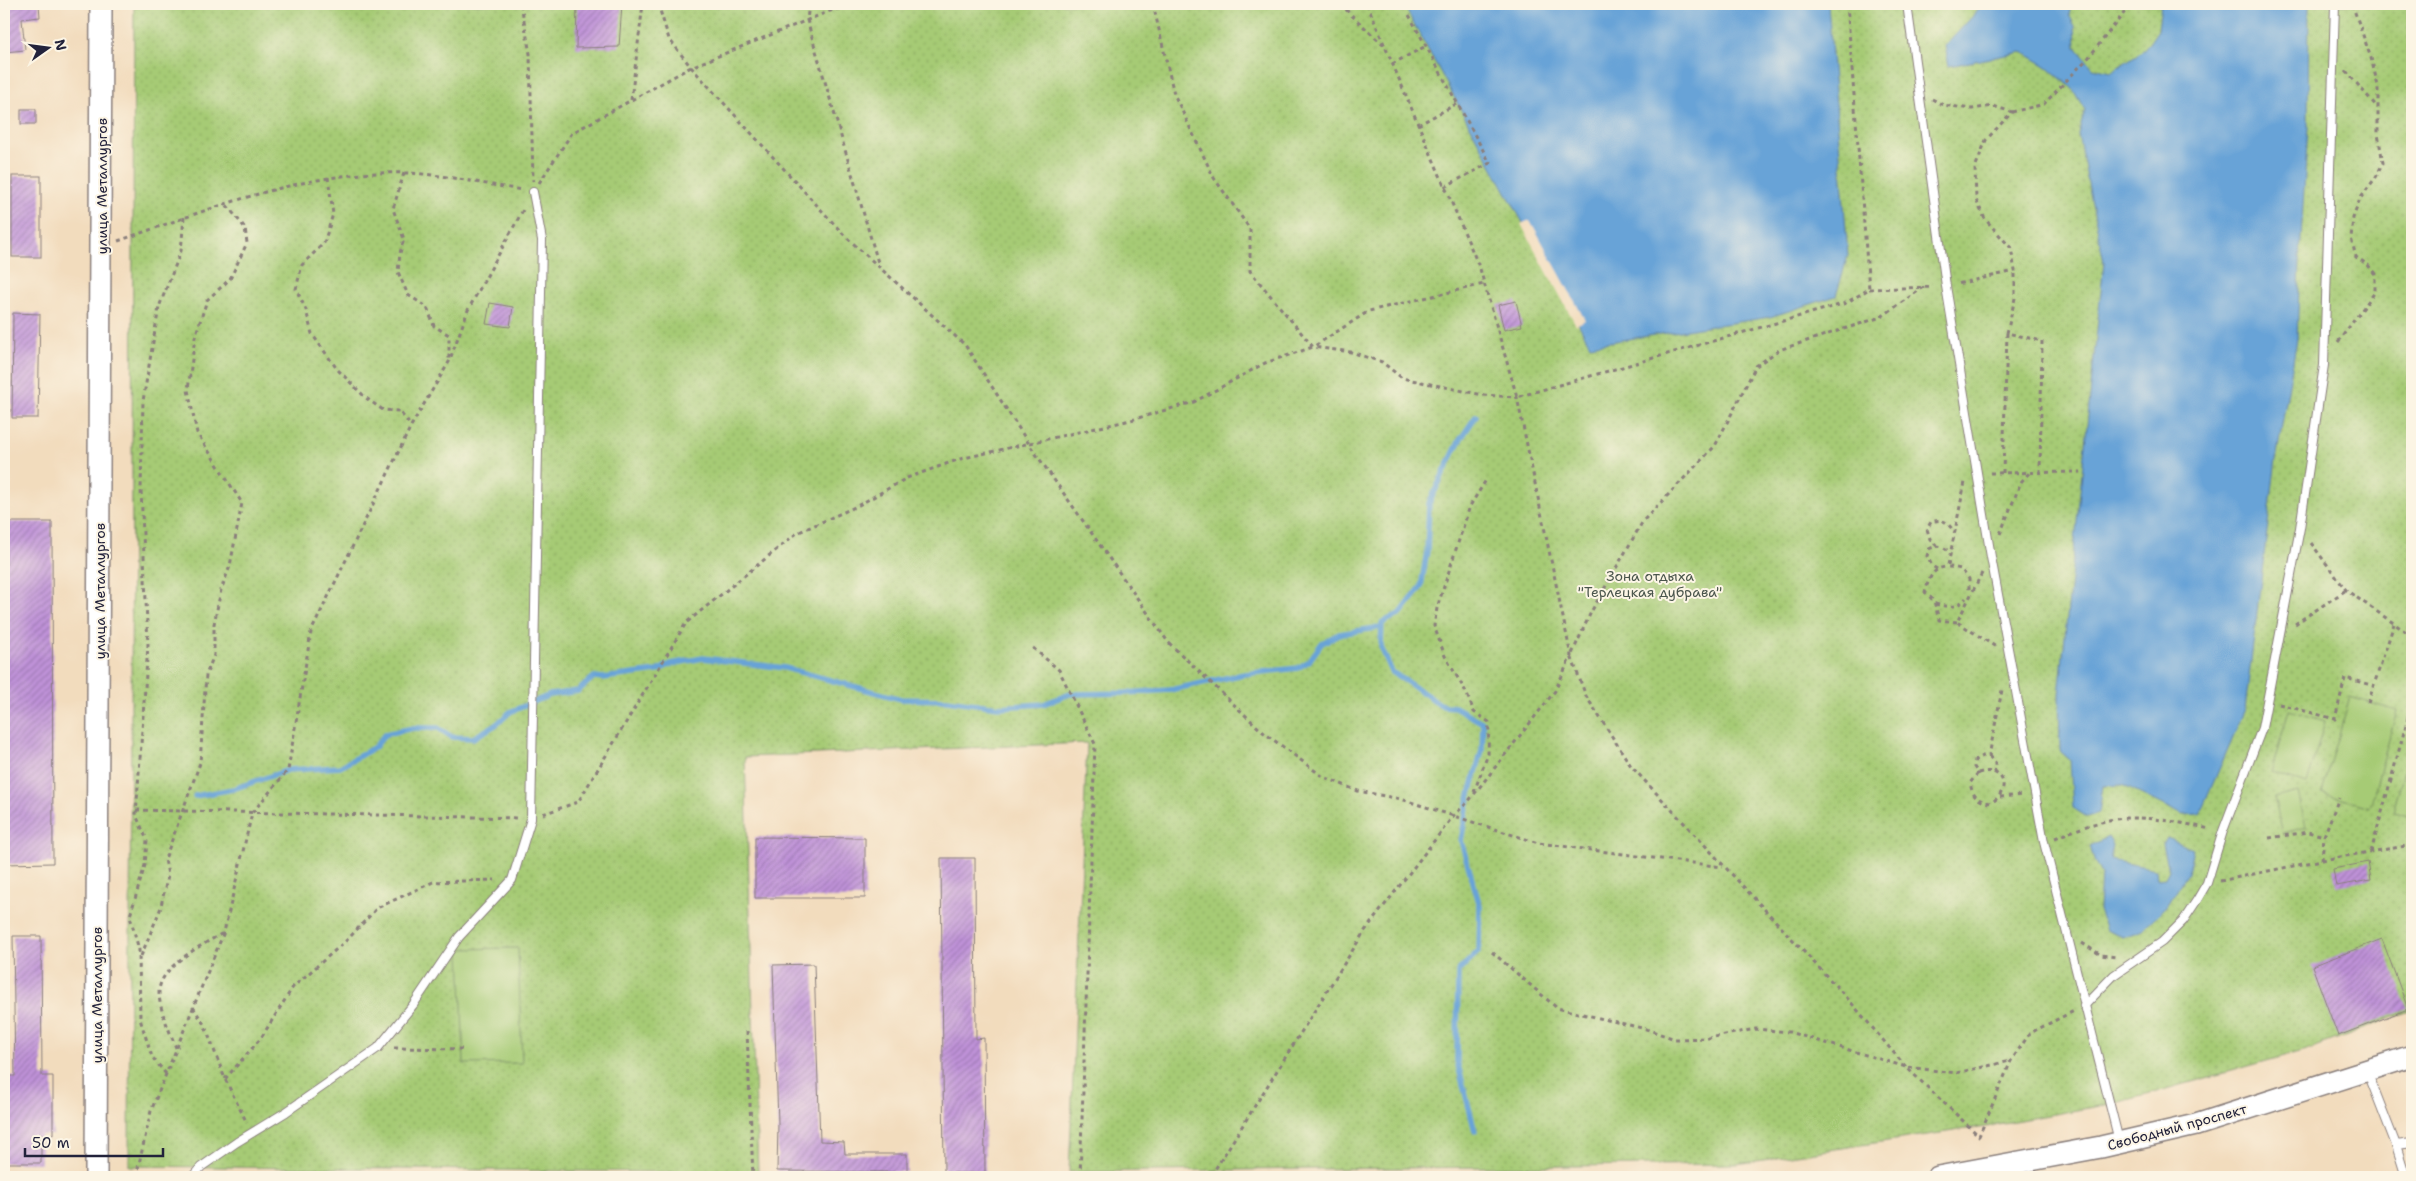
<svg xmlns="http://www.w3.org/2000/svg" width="2416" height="1181" font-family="'Shantell Sans',sans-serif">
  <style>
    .park { fill: url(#park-dots); stroke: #647658 }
    .pitch { fill: #a6cb74; stroke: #647658 }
    .water { fill: #67a3d7; stroke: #446289 }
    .pier { fill: #f2dcbd }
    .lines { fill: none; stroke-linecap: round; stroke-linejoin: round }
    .stream { stroke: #67a3d7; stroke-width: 5.5 }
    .building { fill: url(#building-hatch) }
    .lane-casing { stroke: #8a7f7c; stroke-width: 10 }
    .secondary-casing { stroke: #8a7f7c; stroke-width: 24 }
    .path { stroke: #8a7f7c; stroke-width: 3; stroke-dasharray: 4 4; stroke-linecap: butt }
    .lane { stroke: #fff; stroke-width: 8 }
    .secondary { stroke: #fff; stroke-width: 21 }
    .labels { text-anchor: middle; stroke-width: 4; stroke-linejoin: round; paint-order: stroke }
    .street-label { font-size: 14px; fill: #22223b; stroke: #fcf5e5 }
    .park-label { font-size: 14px; fill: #4a554c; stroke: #fcf5e5 }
  </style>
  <defs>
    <pattern id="park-dots" width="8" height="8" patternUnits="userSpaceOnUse" patternTransform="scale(1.25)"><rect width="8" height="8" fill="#a6cb74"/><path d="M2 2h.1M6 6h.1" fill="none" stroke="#8fae65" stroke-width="1.8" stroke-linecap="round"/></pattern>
    <pattern id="building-hatch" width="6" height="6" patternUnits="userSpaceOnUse" patternTransform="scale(1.25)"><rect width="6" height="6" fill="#bf92d8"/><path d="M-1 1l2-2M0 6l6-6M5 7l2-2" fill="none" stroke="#9b77b0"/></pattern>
  </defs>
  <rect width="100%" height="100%" fill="#fcf5e5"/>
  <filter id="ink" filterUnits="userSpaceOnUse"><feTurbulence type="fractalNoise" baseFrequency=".02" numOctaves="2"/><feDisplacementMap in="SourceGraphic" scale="10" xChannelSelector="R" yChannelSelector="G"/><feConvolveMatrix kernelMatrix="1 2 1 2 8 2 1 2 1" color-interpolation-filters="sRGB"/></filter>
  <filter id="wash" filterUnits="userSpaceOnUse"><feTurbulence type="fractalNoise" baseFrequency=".0096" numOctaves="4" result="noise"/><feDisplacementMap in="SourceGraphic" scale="20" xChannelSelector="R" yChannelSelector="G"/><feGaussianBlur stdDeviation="1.12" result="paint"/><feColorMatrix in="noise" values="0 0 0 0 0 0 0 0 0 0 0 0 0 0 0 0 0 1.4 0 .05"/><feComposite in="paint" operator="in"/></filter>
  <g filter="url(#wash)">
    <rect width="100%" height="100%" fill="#f2dcbd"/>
    <!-- park -->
    <path class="park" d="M134,4H2412V1010L2313,1048L2117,1103L1986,1126L1737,1164L1069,1172L1087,743L745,757L758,1173L129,1166Z"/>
    <!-- pitch -->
    <g class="pitch">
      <path d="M2350,697L2397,711L2370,807L2322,793Z"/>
      <path d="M2289,710L2325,721L2307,784L2271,773Z"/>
      <path d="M2412,740V817L2393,812Z"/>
      <path d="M2298,792L2306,827L2283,833L2274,798Z"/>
      <path d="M518,948L522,1063L464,1064L460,949Z"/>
    </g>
    <!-- water -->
    <g class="water">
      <path d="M1403,4H1828L1848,255L1836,296L1770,317L1590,345Z"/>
      <path d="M1984,4H2071L2069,15L2075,26L2076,47L2093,68L2111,72L2145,49L2158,30L2161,4H2309L2308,127L2301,237L2297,339L2276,459L2245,709L2200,814L2183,815L2122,785L2103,786L2099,813L2087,817L2073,808L2070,760L2060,751L2059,694L2104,262L2078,134L2085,110L2072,88L2046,66L2022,52L1949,66L1945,46Z"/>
      <path d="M2108,837L2113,845L2110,860L2156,869L2157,879L2165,878L2169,870L2163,845L2167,838L2193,849L2188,873L2167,906L2140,931L2123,937L2106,930L2099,910L2101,874L2094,860L2090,846Z"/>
    </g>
    <!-- pier -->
    <path class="pier" d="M1530,220L1585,320L1576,325L1521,224Z"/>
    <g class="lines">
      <!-- stream -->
      <g class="stream">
        <path d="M195,796L233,789L288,770L340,767L375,747L385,734L413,728H438L452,737L473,738L497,724L510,712L550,695L578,691L594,677L603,678L657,671L671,664L703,658L785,668L901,699L947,700L998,707L1043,704L1070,694L1126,693L1170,690L1244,674L1298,668L1309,661L1322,643L1339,634L1381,627"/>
        <path d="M1475,1131L1457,1061L1458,971L1479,951L1480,906L1461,841L1468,802L1482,750L1483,723L1455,707L1443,706L1392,672L1381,647L1382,623L1401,613L1421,587L1427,551L1429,503L1460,440L1476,416"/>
      </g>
    </g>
    <g id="blocks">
      <!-- building -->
      <g class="building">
        <path d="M4,4H39L40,17L22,19L25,50L5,52Z"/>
        <path d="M577,4H622L619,47L576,48Z"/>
        <rect x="21" y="109" width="15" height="15"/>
        <rect x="12" y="176" width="29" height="81"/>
        <path d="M1516,301L1522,326L1504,330L1498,305Z"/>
        <path d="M490,303L513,307L510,327L486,324Z"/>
        <path d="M13,313L40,314L38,418H12Z"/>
        <path d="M6,522H52L53,863L4,864Z"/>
        <path d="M755,837L865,838V898H755Z"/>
        <path d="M941,858H975L976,1039L984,1038L985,1173H944Z"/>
        <path d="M2368,862L2371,880L2336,886L2333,869Z"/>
        <path d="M13,936H41L42,1076H53V1135H41V1163H4V1076H15Z"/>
        <path d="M2382,939L2408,1009L2338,1036L2312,966Z"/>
        <path d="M814,964L820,1141L844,1142L845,1154H907V1172L777,1171L778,1124L773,965Z"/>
      </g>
    </g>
  </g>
  <g filter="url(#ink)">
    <use href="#blocks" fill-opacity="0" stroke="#8a7f7c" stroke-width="1"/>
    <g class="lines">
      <defs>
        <g id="lane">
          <path d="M1907,4L1946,286L1991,557L2044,842L2119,1141"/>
          <path d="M2084,1006L2114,975L2162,942L2183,921L2197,900L2207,883L2223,831L2262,728L2300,528L2324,365L2335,4"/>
          <path d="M2368,1073L2396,1145L2406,1177"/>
          <path d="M2396,1145L2412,1143"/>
          <path d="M193,1176L201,1167L237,1142L286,1112L378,1048L413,1005L459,937L512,880L531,819L542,240L533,192"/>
        </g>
        <g id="secondary">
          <path d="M96,1177L101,4"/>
          <path d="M1938,1177L2101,1147L2196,1125L2412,1056"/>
        </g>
      </defs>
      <!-- lane casing -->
      <use href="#lane" class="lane-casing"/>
      <!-- secondary casing -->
      <use href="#secondary" class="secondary-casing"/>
      <!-- path -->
      <g class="path">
        <path d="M521,4L530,54L533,181"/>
        <path d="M658,4L669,39L691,67L845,236L965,345L1029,444L1168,642L1263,732L1322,776L1358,791L1401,799L1538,843L1723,867"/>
        <path d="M809,4L807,20L879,266"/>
        <path d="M1153,4L1174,94L1214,178L1250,229V271L1313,347L1351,352L1382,362L1402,378L1483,395L1517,397L1571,656L1555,691L1468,802L1454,815L1364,932L1214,1171L1203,1177"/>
        <path d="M1340,4L1383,45"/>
        <path d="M1367,4L1480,269L1517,397L1846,303L1869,289L1847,4"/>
        <path d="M1409,15L1490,163L1444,187"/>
        <path d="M1392,64L1426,46"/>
        <path d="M2346,71L2378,108"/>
        <path d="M1932,99L1943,105L1972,109L1993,106L2012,112L1986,140L1975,168L1976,200L1985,219L2011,248L2015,271L1957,284"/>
        <path d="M631,100L643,4"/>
        <path d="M2012,112L2044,104L2089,57L2131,4"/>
        <path d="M1418,125L1458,103"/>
        <path d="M404,173L393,209L404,239L400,253L398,272L408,295L427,307L434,326L449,335V359"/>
        <path d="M328,177L333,214L324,243L302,265L296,289L306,310L312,334L337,369L366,398L383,410L399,411L411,426"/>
        <path d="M539,183L572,133L691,67L830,11L857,4"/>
        <path d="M118,241C211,209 307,169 407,173C443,174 486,185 523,190"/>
        <path d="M1924,287L1881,317L1779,350L1756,366L1715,446L1643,521L1591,612L1571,656L1586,696L1631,766L1848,999L1906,1067L1979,1136L2011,1061L2030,1033L2074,1011"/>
        <path d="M1869,289L1933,287"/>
        <path d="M2007,333L2015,298V271"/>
        <path d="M2338,342L2375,292V274L2368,265L2356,257L2351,238L2353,218L2360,199L2376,177L2383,163L2378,134V86L2371,58L2352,4"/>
        <path d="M1990,473L2080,472"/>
        <path d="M2003,473L2007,333L2042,341L2040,472"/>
        <path d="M2000,534L2021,482L2030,472"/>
        <path d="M2311,543L2346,590L2412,636"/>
        <path d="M1937,546L1930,539L1927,529L1931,522C1944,518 1947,522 1955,533"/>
        <path d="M1948,565L1965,482"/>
        <path d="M1937,569L1932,566L1927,556L1929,549C1938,545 1943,545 1950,553"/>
        <path d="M1982,573L1957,622L1996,647"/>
        <path d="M1935,604C1948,607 1956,609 1966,598"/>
        <path d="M1957,622L1939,620L1934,601L1925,592C1931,570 1938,563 1961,569L1969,579V593"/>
        <path d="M2295,624L2346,590"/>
        <path d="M1033,648L1059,670L1095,744L1080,1177"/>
        <path d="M2368,703L2394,624"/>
        <path d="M2279,704L2335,719L2345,678L2375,686"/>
        <path d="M1989,756L1995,763V772"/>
        <path d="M1978,773C2003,765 2013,789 1991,803C1977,801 1973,797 1970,783L1978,773L1974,767L1975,760L1982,756H1989L2002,690"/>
        <path d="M1474,792L1488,754L1489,722L1474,712L1466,692L1445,656L1434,626L1437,608L1470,506L1486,480"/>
        <path d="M2000,797L2022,795"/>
        <path d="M136,810L518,818"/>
        <path d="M543,814L578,802L686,623L797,533L857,506L907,478L960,459L1131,420L1194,402L1265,363L1313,347L1369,311L1484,284"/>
        <path d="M2055,838C2077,829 2103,819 2126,818C2154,817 2183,823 2210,829"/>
        <path d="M2269,838L2308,832L2324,836"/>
        <path d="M2371,852L2412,703"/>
        <path d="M2322,860L2324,836L2339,798"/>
        <path d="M2220,881L2322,860L2412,845"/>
        <path d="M2082,943L2101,955L2117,957"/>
        <path d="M1492,952L1557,1008L1646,1029L1675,1039L1709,1038L1756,1029L1789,1032L1906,1067L1956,1073L2010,1061"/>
        <path d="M141,956L160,910L168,875L165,859L200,763L206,675L214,655V624L221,590L230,566L242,503L197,433L188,390L195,337L207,300L230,279L247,243L245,228L225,203"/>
        <path d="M193,1007L205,1026L225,1079L247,1123"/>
        <path d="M747,1031L753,1177"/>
        <path d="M176,1048C170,1031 159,1010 159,992C159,966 204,944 223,933"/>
        <path d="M394,1048L463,1049"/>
        <path d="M166,1074L152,1057L140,1019L139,950L130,916L145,865L147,840L136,815L148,645L141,490L143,401L159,307L181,251L184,217"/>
        <path d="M225,1079L261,1038L293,987L348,939L377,908L433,882L495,880"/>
        <path d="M136,1177L151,1111L224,932L252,813L288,770L311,632L411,426L449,362L468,310L523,210"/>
      </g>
      <!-- lane -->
      <use href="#lane" class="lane"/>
      <!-- secondary -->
      <use href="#secondary" class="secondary"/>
    </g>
  </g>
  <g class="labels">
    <!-- street labels -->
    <g class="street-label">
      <text transform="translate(102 186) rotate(-90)" y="5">улица Металлургов</text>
      <text transform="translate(100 591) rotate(-90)" y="5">улица Металлургов</text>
      <text transform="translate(97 995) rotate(-90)" y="5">улица Металлургов</text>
      <text transform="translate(2177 1127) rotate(-15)" y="5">Свободный проспект</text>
    </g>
    <!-- park labels -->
    <g class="park-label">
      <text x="1650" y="581">Зона отдыха<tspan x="1650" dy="16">"Терлецкая дубрава"</tspan></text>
    </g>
  </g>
  <!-- margin -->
  <rect width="2416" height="1181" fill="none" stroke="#fcf5e5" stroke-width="20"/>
  <!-- north arrow -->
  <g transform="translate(48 48) rotate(76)" stroke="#fcf5e5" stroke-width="4" paint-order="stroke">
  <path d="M0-4L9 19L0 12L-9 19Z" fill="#22223b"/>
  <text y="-8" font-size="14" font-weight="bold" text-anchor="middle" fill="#22223b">N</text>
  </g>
  <!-- scale -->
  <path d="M25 1148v8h138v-8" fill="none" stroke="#22223b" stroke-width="2.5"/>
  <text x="32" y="1148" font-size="15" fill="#22223b" stroke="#fcf5e5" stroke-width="4" paint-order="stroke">50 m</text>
</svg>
